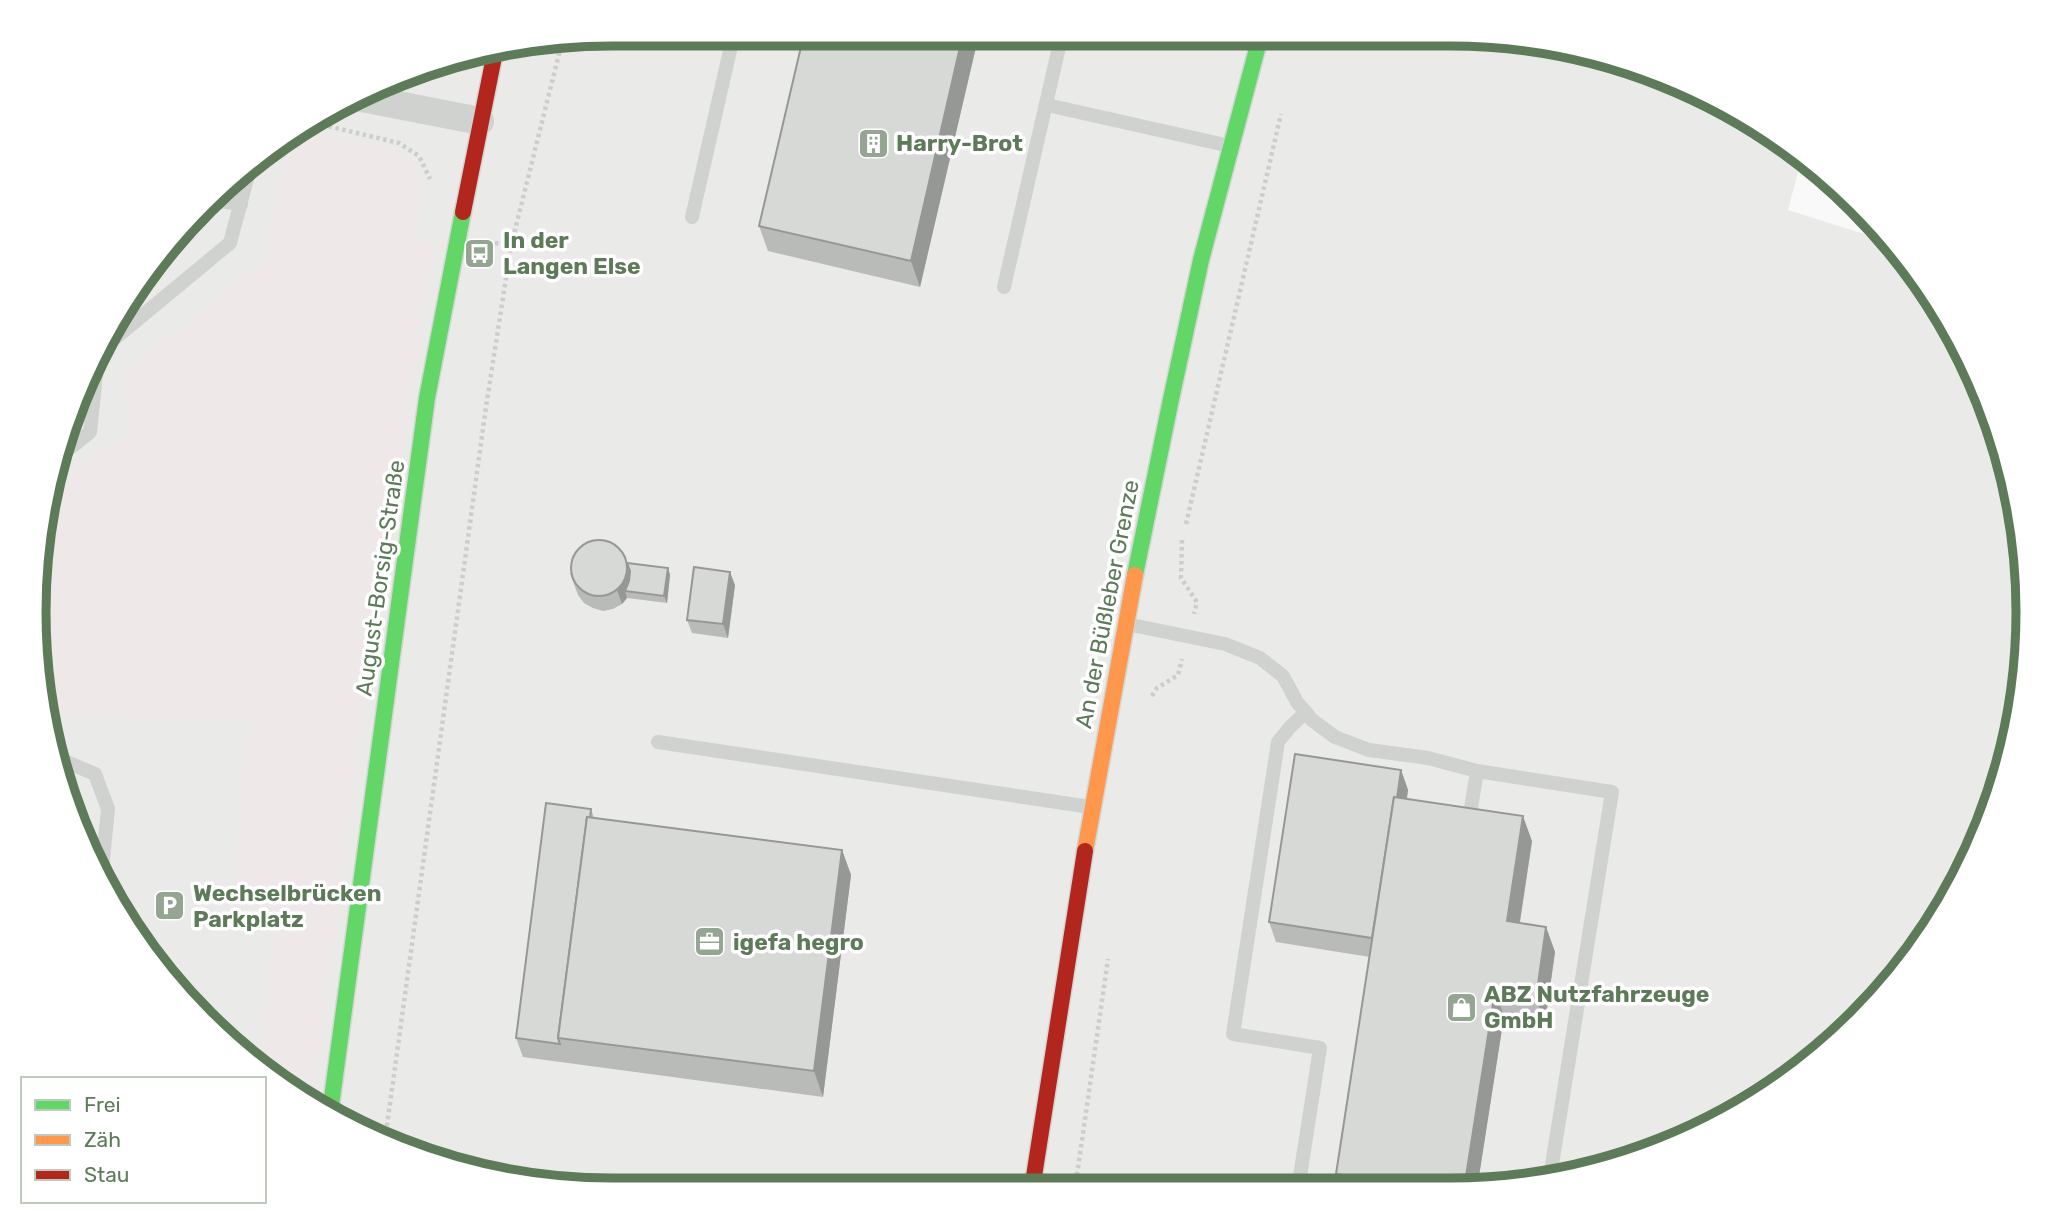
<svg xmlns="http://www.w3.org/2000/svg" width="2061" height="1224" font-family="Rubik,sans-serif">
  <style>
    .built { fill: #eaebe9 }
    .green { fill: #eee8e8 }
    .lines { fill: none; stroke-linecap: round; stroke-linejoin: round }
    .fast-casing { stroke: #d3d6d3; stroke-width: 19 }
    .slow-casing { stroke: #d3d6d3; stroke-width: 19 }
    .jam-casing { stroke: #d3d6d3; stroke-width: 19 }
    .path { stroke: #cccecc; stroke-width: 4.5; stroke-dasharray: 3.5 3.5; stroke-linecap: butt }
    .lane { stroke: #cfd2cf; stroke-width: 14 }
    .street { stroke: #cfd2cf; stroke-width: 28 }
    .fast { stroke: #63d668; stroke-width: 16 }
    .slow { stroke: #ff974d; stroke-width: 16 }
    .jam { stroke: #b3261e; stroke-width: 16 }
    .wall { fill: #b8bbb8 }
    .shaded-wall { fill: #969896 }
    .building { fill: #d6d9d6; stroke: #969896; stroke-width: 2 }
    .labels { text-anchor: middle; stroke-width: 7; stroke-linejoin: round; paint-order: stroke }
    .poi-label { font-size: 23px; font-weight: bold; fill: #5d7a59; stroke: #fff; text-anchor: start }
    .street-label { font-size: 23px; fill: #5d7a59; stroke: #fff }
    .rim { fill: none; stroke: #5d7a59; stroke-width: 9 }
  </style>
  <rect width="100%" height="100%" fill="#f9f9f9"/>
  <!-- built -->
  <path class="built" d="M612,33L1487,35L1635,64L1771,131L1802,157L1788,210L1877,238L1896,248L1930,291L1984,391L2017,499L2028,612L2017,725L1984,834L1930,934L1858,1022L1739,1113L1635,1160L1487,1189H574L426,1160L290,1093L153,964L64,798L33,612L64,426L153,260L260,153L426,64Z"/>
  <!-- green -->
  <path class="green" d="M305,129L397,150L415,165L423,187L414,240L434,244L375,626L312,1104L290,1093L256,1061L277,911L234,902L242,767L252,721L129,718L49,710L33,612L53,489L129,428L121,375L263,259L289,137Z"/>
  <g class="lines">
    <defs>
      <g id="fast">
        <path d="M1135,575L1170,404L1201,260L1261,34"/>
        <path d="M330,1113L427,398L463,212"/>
      </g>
      <path id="slow" d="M1085,851L1135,575"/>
      <g id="jam">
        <path d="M463,212L495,52"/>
        <path d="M1032,1189L1085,851"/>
      </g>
    </defs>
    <!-- fast casing -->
    <use href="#fast" class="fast-casing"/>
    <!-- slow casing -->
    <use href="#slow" class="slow-casing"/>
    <!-- jam casing -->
    <use href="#jam" class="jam-casing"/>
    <!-- path -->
    <g class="path">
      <path d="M315,123L399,143L419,156L430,179"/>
      <path d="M495,243L511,246"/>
      <path d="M1186,524L1281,114"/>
      <path d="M1182,540L1181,578L1197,602L1194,614"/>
      <path d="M1152,696L1157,688L1178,675L1182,659"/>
      <path d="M385,1140L486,407L511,246L562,42"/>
      <path d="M1075,1189L1108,959"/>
    </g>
    <!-- lane -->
    <g class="lane">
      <path d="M1047,105L1230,146"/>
      <path d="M212,200L241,204"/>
      <path d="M692,217L734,33"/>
      <path d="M1004,287L1062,34"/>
      <path d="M108,344L230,243L252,160"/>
      <path d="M59,457L90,432L97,364"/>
      <path d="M1127,624L1225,644L1260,658L1283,676L1297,702L1312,720L1335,737L1369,750L1428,758L1477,771L1612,792L1550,1177"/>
      <path d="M658,742L1090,807"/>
      <path d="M57,758L95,774L108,809L102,869"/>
      <path d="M1468,827L1477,771"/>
      <path d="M1298,1189L1320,1048L1233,1034L1278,742L1290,727L1306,712"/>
    </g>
    <!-- street -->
    <path class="street" d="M362,98L480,121"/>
    <!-- fast -->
    <use href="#fast" class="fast"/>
    <!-- slow -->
    <use href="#slow" class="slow"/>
    <!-- jam -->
    <use href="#jam" class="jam"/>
  </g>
  <!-- wall -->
  <g class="wall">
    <path d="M804,34H979L920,287L768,251L759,226Z"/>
    <path d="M628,566L668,568L670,575L667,603L627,598L622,604L613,609L603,611L593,608L584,603L578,595L570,573Z"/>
    <path d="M735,585L728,638L692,633L687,620Z"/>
    <path d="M1401,770L1408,790L1407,799L1532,841L1520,923L1546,927L1555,952L1545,1023L1504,1016L1477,1189H1342L1336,1174L1370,957L1276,942L1269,922Z"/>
    <path d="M591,809L594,818L842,850L851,875L823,1097L523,1057L516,1038Z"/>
  </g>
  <!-- shaded-wall -->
  <g class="shaded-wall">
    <path d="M963,34H979L920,287L911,261Z"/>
    <path d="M627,564L632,578L625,591L627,598L622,604L617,590Z"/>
    <path d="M668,568L670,575L667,603L664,596Z"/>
    <path d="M730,572L735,585L728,638L723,624Z"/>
    <path d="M1401,770L1408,790L1382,959L1375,939Z"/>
    <path d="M1523,816L1532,841L1516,946L1507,921Z"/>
    <path d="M842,850L851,875L823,1097L814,1071Z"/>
    <path d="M1546,927L1555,952L1545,1023L1536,998Z"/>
    <path d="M1495,991L1504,1016L1477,1189H1464Z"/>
  </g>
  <!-- building -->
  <g class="building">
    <path d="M804,34H963L911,261L759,226Z"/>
    <circle cx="599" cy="568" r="28"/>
    <path d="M627,563L668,568L664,596L625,591L629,581L630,571Z"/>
    <path d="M694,567L730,572L723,624L687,620Z"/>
    <path d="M1295,754L1401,770L1397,798L1394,797L1372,938L1269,922Z"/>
    <path d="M1394,797L1523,816L1507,921L1546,927L1536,998L1495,991L1464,1189H1436L1336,1174Z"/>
    <path d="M546,803L591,809L590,818L587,817L558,1038L560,1044L516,1038Z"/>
    <path d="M587,817L842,850L814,1071L558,1038Z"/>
  </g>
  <!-- icons -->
  <defs>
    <symbol id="building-square" viewBox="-11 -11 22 22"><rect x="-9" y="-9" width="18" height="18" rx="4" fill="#94a691" stroke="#fff"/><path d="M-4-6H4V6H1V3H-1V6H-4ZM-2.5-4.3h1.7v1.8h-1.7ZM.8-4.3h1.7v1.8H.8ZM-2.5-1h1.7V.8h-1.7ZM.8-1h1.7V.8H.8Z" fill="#fff"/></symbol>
    <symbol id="bus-square" viewBox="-11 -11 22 22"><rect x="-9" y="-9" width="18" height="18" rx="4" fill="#94a691" stroke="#fff"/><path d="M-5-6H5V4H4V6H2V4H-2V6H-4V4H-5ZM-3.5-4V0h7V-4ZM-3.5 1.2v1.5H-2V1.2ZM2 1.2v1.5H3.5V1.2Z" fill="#fff"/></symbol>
    <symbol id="parking-square" viewBox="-11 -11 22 22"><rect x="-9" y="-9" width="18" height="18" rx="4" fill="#94a691" stroke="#fff"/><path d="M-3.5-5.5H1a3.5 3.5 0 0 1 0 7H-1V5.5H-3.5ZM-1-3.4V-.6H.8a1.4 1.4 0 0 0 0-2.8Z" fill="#fff"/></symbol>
    <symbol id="office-square" viewBox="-11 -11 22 22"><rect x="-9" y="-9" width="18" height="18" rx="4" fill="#94a691" stroke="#fff"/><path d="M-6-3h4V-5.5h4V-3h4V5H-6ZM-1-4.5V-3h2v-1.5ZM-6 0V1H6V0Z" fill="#fff"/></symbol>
    <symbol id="shop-square" viewBox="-11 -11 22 22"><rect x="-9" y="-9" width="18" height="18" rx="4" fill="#94a691" stroke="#fff"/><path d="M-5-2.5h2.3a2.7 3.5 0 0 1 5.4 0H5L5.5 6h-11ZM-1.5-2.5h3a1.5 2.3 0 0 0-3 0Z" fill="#fff"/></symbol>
  </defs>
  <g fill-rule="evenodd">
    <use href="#building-square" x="856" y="126" width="35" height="35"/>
    <use href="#bus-square" x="462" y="236" width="35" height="35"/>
    <use href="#parking-square" x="152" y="888" width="35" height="35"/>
    <use href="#office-square" x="692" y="924" width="35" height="35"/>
    <use href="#shop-square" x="1444" y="990" width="35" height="35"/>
  </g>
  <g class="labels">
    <!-- poi labels -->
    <g class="poi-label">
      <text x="896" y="151">Harry-Brot</text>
      <text x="503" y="248">In der<tspan x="503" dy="26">Langen Else</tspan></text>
      <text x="193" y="901">Wechselbrücken<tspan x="193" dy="26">Parkplatz</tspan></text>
      <text x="733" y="950">igefa hegro</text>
      <text x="1484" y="1002">ABZ Nutzfahrzeuge<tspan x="1484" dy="26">GmbH</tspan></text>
    </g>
    <!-- street labels -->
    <g class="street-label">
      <text transform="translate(380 578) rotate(-82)" y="8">August-Borsig-Straße</text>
      <text transform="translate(1107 604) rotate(-79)" y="8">An der Büßleber Grenze</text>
    </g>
  </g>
  <!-- crop -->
  <path d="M0 0H2061V1224H0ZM612 46H1450A566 566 0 0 1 2016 612V612A566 566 0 0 1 1450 1178H612A566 566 0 0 1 46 612V612A566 566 0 0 1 612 46Z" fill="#fff" fill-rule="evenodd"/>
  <path class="rim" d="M612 46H1450A566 566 0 0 1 2016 612V612A566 566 0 0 1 1450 1178H612A566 566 0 0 1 46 612V612A566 566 0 0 1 612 46Z"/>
  <!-- legend -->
  <rect x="21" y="1077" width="245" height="126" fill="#ffffff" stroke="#becabd" stroke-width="2"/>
  <rect x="35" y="1100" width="35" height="10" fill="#63d668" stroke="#becabd" stroke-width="2"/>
  <text x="84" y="1112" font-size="21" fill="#5d7a59">Frei</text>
  <rect x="35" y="1135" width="35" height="10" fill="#ff974d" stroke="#becabd" stroke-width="2"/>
  <text x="84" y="1147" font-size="21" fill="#5d7a59">Zäh</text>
  <rect x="35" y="1170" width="35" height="10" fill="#b3261e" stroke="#becabd" stroke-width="2"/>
  <text x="84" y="1182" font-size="21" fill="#5d7a59">Stau</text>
</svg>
